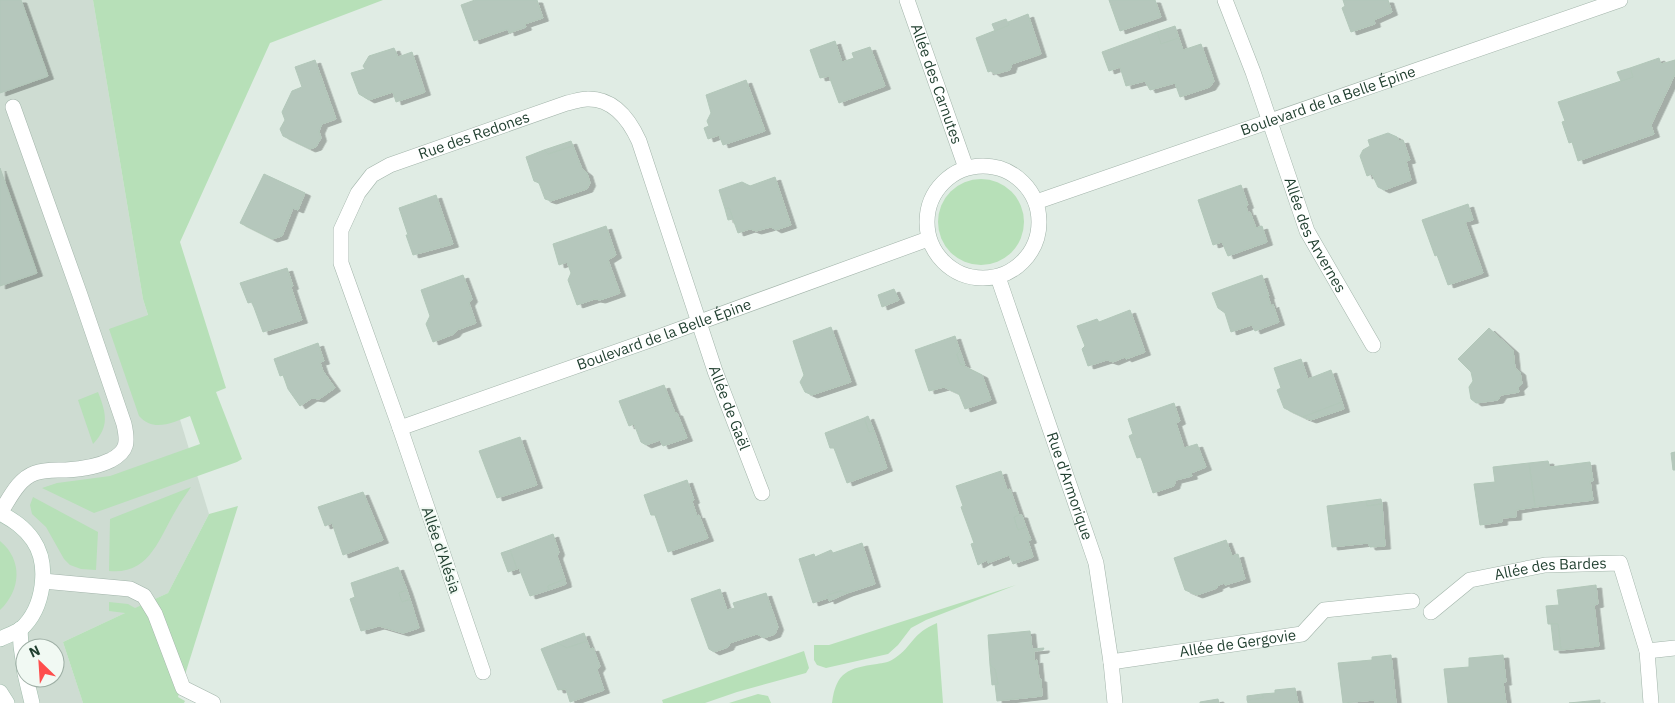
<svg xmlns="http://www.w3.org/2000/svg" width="1675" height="703" font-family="'IBM Plex Sans',sans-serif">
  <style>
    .built { fill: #cedcd2; fill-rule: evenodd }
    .green { fill: #b7e0b8 }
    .building { fill: #b5c7bc; stroke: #b2c7b9; filter: url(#shadow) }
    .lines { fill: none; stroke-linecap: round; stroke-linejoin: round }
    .lane-casing { stroke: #a2b4aa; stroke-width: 16 }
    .street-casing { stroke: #a2b4aa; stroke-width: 16 }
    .secondary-casing { stroke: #a0bcac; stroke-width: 16 }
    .lane { stroke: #fff; stroke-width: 15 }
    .street { stroke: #fff; stroke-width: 15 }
    .secondary { stroke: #fff; stroke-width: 15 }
    .labels { text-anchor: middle; stroke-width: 4; stroke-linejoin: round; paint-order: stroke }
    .street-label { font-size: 15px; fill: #1f3e2e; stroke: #f1f9f3 }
  </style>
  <defs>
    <filter id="shadow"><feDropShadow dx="5.5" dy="3" stdDeviation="0" flood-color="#0004"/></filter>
  </defs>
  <rect width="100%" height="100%" fill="#e0ece4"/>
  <!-- built -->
  <path class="built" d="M0,0H93L143,299L209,514L168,593L63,642L83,703H0ZM25,648H55V678H25Z"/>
  <!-- green -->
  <g class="green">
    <path d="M93,0H383L270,43L180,242L226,388L216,392L242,459L237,462L94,513L42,488L57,483L110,476L200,444L190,416C173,422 154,433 139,416L109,329L148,315L143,299Z"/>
    <circle cx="981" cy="222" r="43"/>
    <path d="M98,392C106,413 110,426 93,444L78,400Z"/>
    <path d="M191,487C186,495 180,502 176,510C159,538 150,575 109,571L110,519Z"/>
    <path d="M33,497L98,532L96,570L81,569L70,565L64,559L46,527L32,514L30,505Z"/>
    <path d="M238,506L178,697L185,701L184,703H83L63,642L125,613L109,611V602L128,604L135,608L168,593L209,514Z"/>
    <path d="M0,541C23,560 21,590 0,610Z"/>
    <path d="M1016,585L926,620L911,628L898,645L888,654L826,668L817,665L814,660V645H829Z"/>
    <path d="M937,623L943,703H832C836,672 848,668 877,664C883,663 890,662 895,658C913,646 912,633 937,623Z"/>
    <path d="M804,651L809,668L806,673L737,692L705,703H663L662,700Z"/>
    <path d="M758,694L768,696L771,703H729Z"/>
  </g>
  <!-- building -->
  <g class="building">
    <path d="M0,0H21L48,76L0,93Z"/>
    <path d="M475,0H537L543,18L525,24L526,27L509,33L508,29L474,41L461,5Z"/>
    <path d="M1109,0H1155L1161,17L1120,31Z"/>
    <path d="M1343,0H1388L1392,12L1374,20L1375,24L1351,32L1342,8L1345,6Z"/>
    <path d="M1028,14L1041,54L1012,64L1010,70L995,74L991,71L988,72L976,38L1009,25L1008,22Z"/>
    <path d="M1006,19L1009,25L995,31L992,24Z"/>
    <path d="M1175,26L1179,38L1161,44L1157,32Z"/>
    <path d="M1157,32L1161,44L1179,38L1183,50L1201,44L1214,81L1210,87L1180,97L1175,83L1150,90L1145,81L1126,86L1120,67L1109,71L1102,52Z"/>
    <path d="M835,41L842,62L854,58L852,53L870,47L885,86L839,103L829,76L820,78L810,50Z"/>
    <path d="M394,48L398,57L412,52L425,92L396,102L393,92L369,100L359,94L351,73L365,69L363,66L369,56Z"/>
    <path d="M1659,58L1661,64L1675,60V74L1651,125L1654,134L1578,161L1572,142L1569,143L1562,122L1565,121L1558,102L1633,77L1630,68Z"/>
    <path d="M315,60L336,119L322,124L319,131L321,138L316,147L310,149L283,136L280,129L285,120L282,112L292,91L302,87L295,67Z"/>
    <path d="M1630,68L1633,77L1621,81L1617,72Z"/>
    <path d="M746,80L765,131L723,145L719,135L708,139L704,128L709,126L707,121L711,113L706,95Z"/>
    <path d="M1388,133L1397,137L1399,141L1403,140L1410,160L1406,161L1411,180L1384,190L1378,187L1372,174L1367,176L1360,156L1363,150L1370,146L1368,140Z"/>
    <path d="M571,141L573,146L548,154L544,150Z"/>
    <path d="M573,146L582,169L587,173L590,183L587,189L551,201L545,199L539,183L534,181L526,157L544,150L548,154Z"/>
    <path d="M0,168L37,273L0,286Z"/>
    <path d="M264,174L305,193L298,210L293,208L282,236L272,239L240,223Z"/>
    <path d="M775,177L791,225L776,230L771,227L756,231L750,229L738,233L729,208L725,209L719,190L742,182L750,186Z"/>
    <path d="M1241,185L1248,205L1246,206L1248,213L1250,212L1256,228L1262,226L1267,242L1228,256L1222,242L1213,245L1198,200Z"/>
    <path d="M436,195L453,244L413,255L406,235H408L399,208Z"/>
    <path d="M1468,204L1473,220L1465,222L1483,273L1448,285L1437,255L1435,256L1422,220Z"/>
    <path d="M729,208L733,219L728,220L725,209Z"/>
    <path d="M606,226L616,255L608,260L620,293L600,300L595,299L577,305L568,280L571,273L567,262L559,265L553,244Z"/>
    <path d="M287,268L293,286L291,287L302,320L263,332L252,302L248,303L240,283Z"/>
    <path d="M463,275L472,299L469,303L476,323L457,330L454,334L433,342L426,324L430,316L421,290Z"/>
    <path d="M1262,275L1269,296H1268L1271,306L1273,304L1279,322L1255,331L1252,325L1231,332L1225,313L1218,308L1212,293Z"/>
    <path d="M894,289L899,300L882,307L878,295Z"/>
    <path d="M1130,310L1145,352L1126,359L1125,357L1113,362L1107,360L1088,366L1082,349L1085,346L1077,326L1097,319L1099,322Z"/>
    <path d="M831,327L851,382L812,395L805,392L800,382L804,375L793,341Z"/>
    <path d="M1489,328L1513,350L1515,368L1520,372L1522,384L1518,388L1519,392L1501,395L1498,400L1476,403L1471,399L1469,387L1473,381L1471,372L1458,359Z"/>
    <path d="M955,336L960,351L957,354L960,364L982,375L991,400L965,409L959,394L944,387L929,391L915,350Z"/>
    <path d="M318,343L324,361L320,362L323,371L335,388L319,399L312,398L300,406L288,389L283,375L280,376L274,359Z"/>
    <path d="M960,351L965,365L960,364L957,354Z"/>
    <path d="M1301,359L1308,379L1331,370L1342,402L1303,417L1284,408L1277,390L1281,388L1274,368Z"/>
    <path d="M664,385L675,413H677L687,438L663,446L660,440L646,445L641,442L634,424L629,426L619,401Z"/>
    <path d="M1342,402L1344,409L1311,420L1303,417Z"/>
    <path d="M1174,403L1180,421L1176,423L1184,448L1197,444L1206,467L1191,473L1192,476L1176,480L1174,486L1153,493L1141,457L1137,458L1129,436L1133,434L1128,419Z"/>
    <path d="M868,416L874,431L869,432L864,418Z"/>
    <path d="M864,418L869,432L874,431L887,468L847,483L834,448H830L825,433Z"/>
    <path d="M520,437L537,485L497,498L479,451Z"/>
    <path d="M1675,452V470H1673L1671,453Z"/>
    <path d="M1548,461L1550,467L1590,462L1593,481H1590L1593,500L1535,507L1529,463Z"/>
    <path d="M1529,463L1535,507L1516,510V517L1502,518V522L1480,525L1474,484L1495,482L1493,467Z"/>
    <path d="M1001,471L1007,490L1010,489L1019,515L1014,517L1018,530L1026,527L1031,540L1028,541L1033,557L1013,564L1009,555L988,563L987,560L978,565L971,544L974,543L961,507L963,506L956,486Z"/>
    <path d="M687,480L694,500L692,501L697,516L699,515L708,538L668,552L655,515H651L644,495Z"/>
    <path d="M363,492L383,540L343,555L332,523L325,526L318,507Z"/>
    <path d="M1381,499L1382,504L1367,506L1366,501Z"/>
    <path d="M1366,501L1367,506L1382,504L1385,546L1370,547L1368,543L1332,547L1327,506Z"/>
    <path d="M1019,515H1022L1026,527L1018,530L1014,517Z"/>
    <path d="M553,534L559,552L557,556L565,579L548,586L549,590L530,596L519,568L517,569L510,550Z"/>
    <path d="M1226,540L1232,556L1238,554L1245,579L1225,585L1224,583L1217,586V588L1197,595L1185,590L1174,558Z"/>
    <path d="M862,543L875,584L847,593L841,591L827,595L828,598L813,603L799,559L814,554L815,557L831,550L833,553Z"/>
    <path d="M510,550L517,569L508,572L501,553Z"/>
    <path d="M398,567L407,590L399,593L402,602L410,599L419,628L403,633L379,626L361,631L350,599L355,597L351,583Z"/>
    <path d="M565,579L566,584L549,590L548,586Z"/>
    <path d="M1596,585L1598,604L1594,605L1599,646L1561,650L1558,624H1548L1546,606L1559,605L1557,590Z"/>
    <path d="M720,589L727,610L735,608L733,603L766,593L778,627L775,634L764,638L757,634L730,643L728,647L714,652L709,649L691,599Z"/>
    <path d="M407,590L410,599L402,602L399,593Z"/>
    <path d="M841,591L847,593L829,601L827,595Z"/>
    <path d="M1551,624H1558L1561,650H1554Z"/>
    <path d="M1030,631L1032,649L1044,648L1043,650L1034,651V661L1037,660L1039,679H1041L1042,696L997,701L995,684H998L995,669L990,665L988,635Z"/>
    <path d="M584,633L587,641L567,648L557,643Z"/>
    <path d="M587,641L590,649L593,648L600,666L597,670L604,690L570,702L566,689L558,690L541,649L557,643L567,648Z"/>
    <path d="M1391,655L1396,703H1375L1374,700L1343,703L1338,663L1372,660V657Z"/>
    <path d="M1503,655L1506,682H1503L1506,703H1448L1444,669L1469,667V658Z"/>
    <path d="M990,665L995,669L998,684L992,685Z"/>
    <path d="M1295,688L1298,703H1248L1247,700L1263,698L1262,694L1275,693V690Z"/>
    <path d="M1262,694L1263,698L1247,700V696Z"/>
    <path d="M1218,699L1219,703H1200V702Z"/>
    <path d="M1600,700V703H1569Z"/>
  </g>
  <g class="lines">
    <defs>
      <path id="lane" d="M0,513C10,498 18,479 35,473C46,469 55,470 66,470C82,469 97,467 111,460C128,451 128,442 124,424L80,295L13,107"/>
      <g id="street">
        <path id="s1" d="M907,0L966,168"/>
        <path id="s2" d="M1225,0L1253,72L1307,231L1373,345"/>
        <circle cx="983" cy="222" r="56"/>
        <path id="s3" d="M1036,202L1620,0"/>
        <path id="s4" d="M998,277L1096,563L1111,662L1115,703"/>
        <path id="s5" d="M400,428L653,339L928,239"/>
        <path d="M43,581L130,589L144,596L155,614L183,688L213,703"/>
        <path id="s6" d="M1431,612L1470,580L1545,565L1620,563L1647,651L1651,703"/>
        <path d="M1647,651L1675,648"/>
        <path id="s7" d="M1111,662L1302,634L1324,610L1412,601"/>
        <path id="s8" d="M483,672L400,428L341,263V230L358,193L372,175L390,165L567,103C573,102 580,99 587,99C613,98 629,119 639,141L715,371L762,493"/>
      </g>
      <g id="secondary">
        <path d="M0,513C13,520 24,527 33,540C50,565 44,608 21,629C15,633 6,636 0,639"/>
        <path d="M20,629L21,646L25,674"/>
        <path d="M26,678L32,703"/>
        <path d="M0,692L7,703"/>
      </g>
    </defs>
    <!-- lane casing -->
    <use href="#lane" class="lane-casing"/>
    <!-- street casing -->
    <use href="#street" class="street-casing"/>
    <!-- secondary casing -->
    <use href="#secondary" class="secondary-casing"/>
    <!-- lane -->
    <use href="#lane" class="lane"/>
    <!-- street -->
    <use href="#street" class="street"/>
    <!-- secondary -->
    <use href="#secondary" class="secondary"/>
  </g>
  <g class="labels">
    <!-- street labels -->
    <g class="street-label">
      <text dy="5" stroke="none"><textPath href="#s1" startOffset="89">Allée des Carnutes</textPath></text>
      <text dy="5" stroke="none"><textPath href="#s3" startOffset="309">Boulevard de la Belle Épine</textPath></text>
      <text dy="5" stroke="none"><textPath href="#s8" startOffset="639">Rue des Redones</textPath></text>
      <text dy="5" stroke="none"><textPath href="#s2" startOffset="252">Allée des Arvernes</textPath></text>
      <text dy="5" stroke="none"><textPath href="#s5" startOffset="280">Boulevard de la Belle Épine</textPath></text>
      <text dy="5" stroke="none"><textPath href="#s8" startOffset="1111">Allée de Gaël</textPath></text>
      <text dy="5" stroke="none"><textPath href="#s4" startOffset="221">Rue d'Armorique</textPath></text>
      <text transform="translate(441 550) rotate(71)" y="5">Allée d'Alésia</text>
      <text dy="5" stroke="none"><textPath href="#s6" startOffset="132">Allée des Bardes</textPath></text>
      <text dy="5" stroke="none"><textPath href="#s7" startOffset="128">Allée de Gergovie</textPath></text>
    </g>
  </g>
  <!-- north arrow -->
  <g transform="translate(40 663) rotate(335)"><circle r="24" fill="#f1f9f3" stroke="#9daea4"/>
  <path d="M0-4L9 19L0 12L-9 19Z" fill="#fe4e4d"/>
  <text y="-8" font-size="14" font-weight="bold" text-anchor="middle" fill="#1f3e2e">N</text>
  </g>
</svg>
